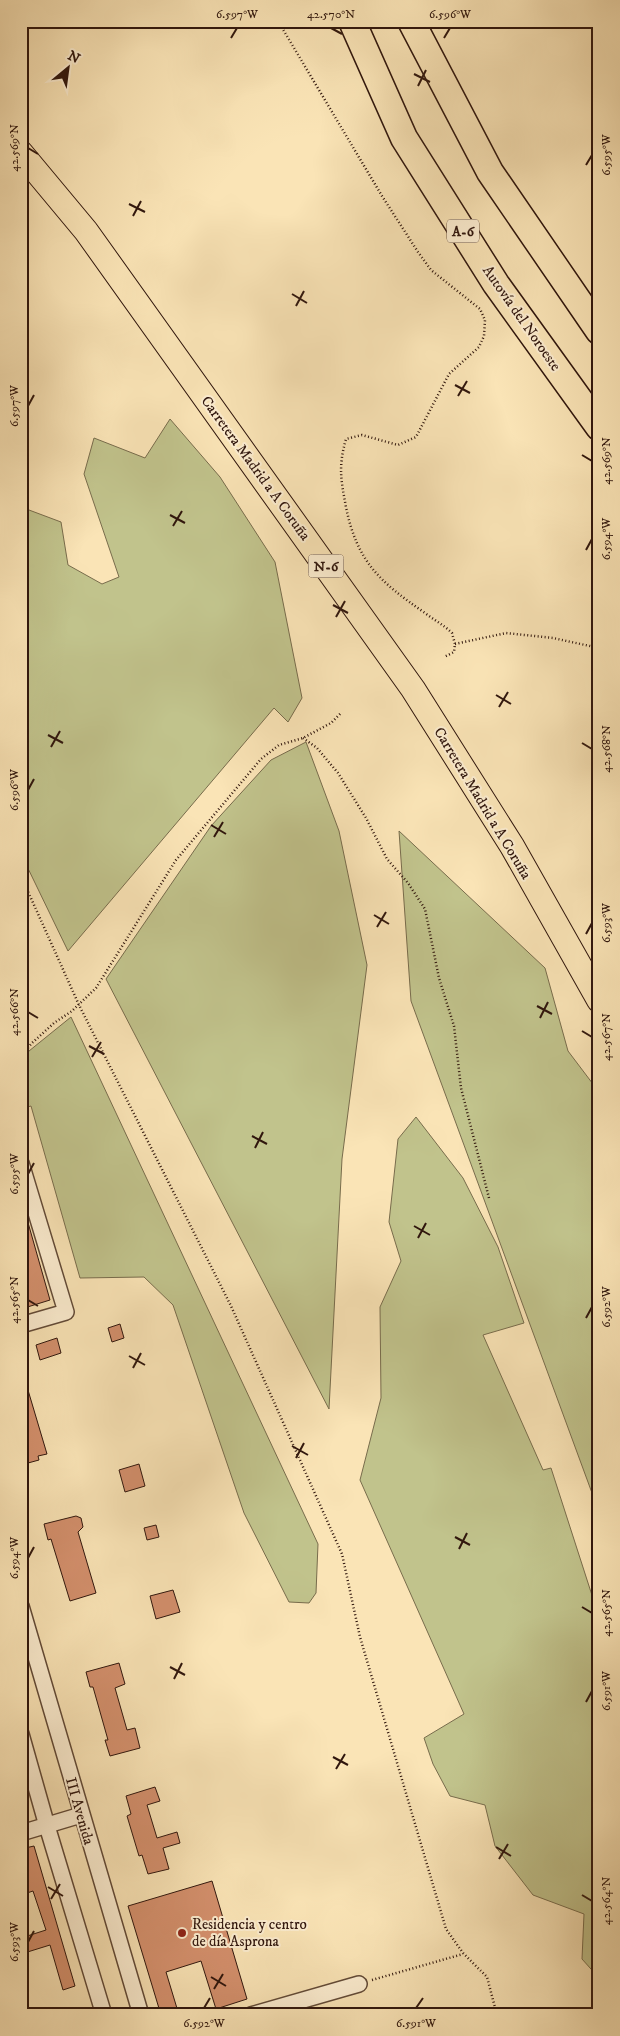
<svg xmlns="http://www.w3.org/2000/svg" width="620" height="2036" font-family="'IM FELL DW Pica',serif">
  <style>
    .green { fill: #c1c38c; stroke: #786c4c }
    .building { fill: #d4906d; stroke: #30160d }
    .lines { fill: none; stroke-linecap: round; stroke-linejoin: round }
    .minor-casing { stroke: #624a37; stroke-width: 18 }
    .trunk-casing { stroke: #30160d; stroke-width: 26 }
    .motorway-casing { stroke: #30160d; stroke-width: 29 }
    .path { stroke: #30160d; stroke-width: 2.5; stroke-dasharray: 1 2.5; stroke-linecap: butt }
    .minor { stroke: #fcedd0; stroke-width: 15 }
    .trunk { stroke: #fae4b6; stroke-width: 24 }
    .motorway { stroke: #fae4b6; stroke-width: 26 }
    .ticks { fill: none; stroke: #30160d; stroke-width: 2 }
    .poi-dot { fill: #8f2418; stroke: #fcedd0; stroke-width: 2 }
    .labels { text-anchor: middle; stroke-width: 4; stroke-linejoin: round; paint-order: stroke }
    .shield { fill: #fcedd0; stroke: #6d5648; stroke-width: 1 }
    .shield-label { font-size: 14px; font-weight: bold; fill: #30160d }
    .street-label { font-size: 15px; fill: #30160d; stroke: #fcedd0 }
    .poi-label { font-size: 15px; fill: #30160d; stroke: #fcedd0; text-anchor: start }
    .neatline { fill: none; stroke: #30160d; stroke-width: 2 }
    .ticks-label { font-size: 12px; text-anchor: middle; fill: #30160d }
  </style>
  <rect width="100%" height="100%" fill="#fae4b6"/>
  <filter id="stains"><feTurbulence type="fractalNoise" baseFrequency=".004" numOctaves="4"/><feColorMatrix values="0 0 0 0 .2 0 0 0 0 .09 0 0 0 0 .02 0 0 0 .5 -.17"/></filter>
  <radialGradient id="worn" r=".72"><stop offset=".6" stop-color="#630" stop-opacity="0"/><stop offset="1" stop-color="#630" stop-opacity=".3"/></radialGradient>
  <!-- green -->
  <g class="green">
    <path d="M170,419L220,477L275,562L302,698L288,722L274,708L68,951L21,854V507L61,522L68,565L102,584L119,577L84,474L94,438L145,458Z"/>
    <path d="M306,742L339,831L367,965L342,1159L329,1409L106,979L211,826L271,760Z"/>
    <path d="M399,831L545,968L568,1051L599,1092V1512L411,1001Z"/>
    <path d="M71,1017L318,1544L316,1593L309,1603L289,1602L244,1513L173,1305L144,1277L80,1278L31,1106L21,1109V1063L29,1051Z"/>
    <path d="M416,1117L463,1178L498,1247L524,1323L483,1335L543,1470L551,1468L599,1617V1978L582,1959L584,1914L533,1895L495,1846L485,1805L450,1796L433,1764L424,1738L464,1714L360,1480L381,1398L380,1307L401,1261L389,1222L398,1139Z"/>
  </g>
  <!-- building -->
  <g class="building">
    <path d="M21,1212H25L50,1300L21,1309Z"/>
    <path d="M120,1324L124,1338L112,1342L108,1328Z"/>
    <path d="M57,1338L61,1353L40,1360L36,1345Z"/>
    <path d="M21,1380H25L47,1454L38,1456L39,1460L28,1463L24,1449L21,1450Z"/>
    <path d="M139,1464L145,1486L125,1492L119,1470Z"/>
    <path d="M76,1516L81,1518L83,1527L78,1532L96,1593L70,1601L51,1539L48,1540L44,1524Z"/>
    <path d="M156,1525L159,1537L147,1540L144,1528Z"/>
    <path d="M173,1590L180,1612L156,1619L150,1596Z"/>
    <path d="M119,1663L125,1684L115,1688L127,1730L135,1728L140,1748L110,1756L105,1740H108L93,1687H90L86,1672Z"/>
    <path d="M155,1787L160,1801L147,1805L157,1838L177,1832L180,1843L163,1848L169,1869L148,1874L142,1855L139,1856L127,1816L131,1814L126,1796Z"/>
    <path d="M34,1846L75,1986L63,1990L50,1945L21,1954V1938L46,1930L33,1891L21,1895V1849Z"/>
    <path d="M212,1881L247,1999L216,2009L201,1961L166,1972L179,2015H161L128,1906Z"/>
  </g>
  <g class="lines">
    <defs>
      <g id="minor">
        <path d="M21,1163L66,1312L21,1325"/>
        <path d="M21,1606L141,2015"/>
        <path d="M21,1734L47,1826L104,2015"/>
        <path d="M21,1833L81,1815"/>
        <path d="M251,2015L359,1984"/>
      </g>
      <path id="trunk" d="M21,153L86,231L413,689L512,846L599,1000"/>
      <g id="motorway">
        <path d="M352,21L404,138L496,284L599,427"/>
        <path d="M411,21L490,172L599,331"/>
      </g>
    </defs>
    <!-- minor casing -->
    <use href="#minor" class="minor-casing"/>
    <!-- trunk casing -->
    <use href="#trunk" class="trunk-casing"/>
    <!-- motorway casing -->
    <use href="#motorway" class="motorway-casing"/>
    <!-- path -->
    <g class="path">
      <path d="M278,21L382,196L418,252L431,270L480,309L485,320L484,336L479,347L449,374L416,437L398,445L362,435L346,439C338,467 341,480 346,507C357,562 380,582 425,613C434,620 444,625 452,633L455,644L454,652L444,657"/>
      <path d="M455,644L506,633L553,638L599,648"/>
      <path d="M303,738L317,748L338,773L366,818L387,859L408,883L425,909L439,978L454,1026L461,1088L489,1198"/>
      <path d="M21,876L79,1005L231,1306L342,1554L360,1637L446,1929L463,1953L487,1977L497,2015"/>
      <path d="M21,1056L32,1043L54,1023L72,1011L96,988L176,860L261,759L279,745L303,738L331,723L341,713"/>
      <path d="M372,1980L463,1954"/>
    </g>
    <!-- minor -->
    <use href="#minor" class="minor"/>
    <!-- trunk -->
    <use href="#trunk" class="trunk"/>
    <!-- motorway -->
    <use href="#motorway" class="motorway"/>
  </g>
  <!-- ticks -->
  <path class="ticks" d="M331,28L342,34M231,38L237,28M444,38L450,28M414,74L430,82M418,86L426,70M28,148L38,154M586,165L592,155M129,204L145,212M133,216L141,201M292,294L307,303M296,306L304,291M455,385L470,393M458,396L467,381M28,406L34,395M582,455L592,461M170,515L185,523M173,526L182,511M586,550L592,539M333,605L348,613M336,617L345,601M496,695L511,704M499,707L508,692M48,735L63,743M582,743L592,749M51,747L60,731M28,790L34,779M211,825L226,834M214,837L223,822M374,915L389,924M377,927L386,912M586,934L592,923M537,1006L552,1014M28,1012L38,1018M540,1018L548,1002M582,1031L592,1037M89,1046L104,1054M92,1057L101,1042M252,1136L267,1144M255,1148L263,1132M28,1174L34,1163M414,1226L430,1235M418,1238L426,1223M28,1300L38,1306M586,1318L592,1307M129,1356L145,1365M133,1368L141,1353M292,1446L308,1455M296,1458L304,1443M455,1537L470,1545M459,1549L467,1533M28,1558L34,1547M582,1607L592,1613M170,1667L185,1675M174,1679L182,1663M586,1702L592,1691M333,1757L348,1765M336,1769L345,1754M496,1847L511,1856M499,1859L508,1844M48,1887L63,1896M582,1895L592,1901M51,1899L60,1884M28,1942L34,1931M211,1977L226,1986M214,1989L223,1974M204,2008L210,1998M416,2008L423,1998"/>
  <!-- markers -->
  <circle class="poi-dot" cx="182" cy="1933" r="5"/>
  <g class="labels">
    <!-- shield labels -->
    <g class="shield">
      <rect x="447" y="219.5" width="32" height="23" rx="4"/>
      <rect x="308.5" y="554.5" width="35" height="23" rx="4"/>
    </g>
    <g class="shield-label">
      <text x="463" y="236">A-6</text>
      <text x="326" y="571">N-6</text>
    </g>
    <!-- street labels -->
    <g class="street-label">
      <text transform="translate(522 318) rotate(55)" y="5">Autovía del Noroeste</text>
      <text transform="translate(256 468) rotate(54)" y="5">Carretera Madrid a A Coruña</text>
      <text transform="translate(483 803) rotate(59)" y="5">Carretera Madrid a A Coruña</text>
      <text transform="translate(80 1811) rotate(74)" y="5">III Avenida</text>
    </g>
    <!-- poi labels -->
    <g class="poi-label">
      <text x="192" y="1929">Residencia y centro<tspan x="192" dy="17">de día Asprona</tspan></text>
    </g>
  </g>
  <!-- margin -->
  <rect width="620" height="2036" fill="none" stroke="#fae4b6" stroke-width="55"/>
  <!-- north arrow -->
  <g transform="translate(68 68) rotate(29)" stroke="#fcedd0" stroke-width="4" paint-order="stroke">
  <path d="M0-4L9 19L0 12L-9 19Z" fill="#30160d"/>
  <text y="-8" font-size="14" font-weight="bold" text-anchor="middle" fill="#30160d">N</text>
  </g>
  <rect x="28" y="28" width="564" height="1980" class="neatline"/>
  <g class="ticks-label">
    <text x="237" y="18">6.597°W</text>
    <text x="331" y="18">42.570°N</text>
    <text x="450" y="18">6.596°W</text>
    <text transform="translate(14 148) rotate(-90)" y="4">42.569°N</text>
    <text transform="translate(606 155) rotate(-90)" y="4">6.595°W</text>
    <text transform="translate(14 406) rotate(-90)" y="4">6.597°W</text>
    <text transform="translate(606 461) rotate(-90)" y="4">42.569°N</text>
    <text transform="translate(606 539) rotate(-90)" y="4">6.594°W</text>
    <text transform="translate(606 749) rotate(-90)" y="4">42.568°N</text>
    <text transform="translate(14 790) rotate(-90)" y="4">6.596°W</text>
    <text transform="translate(606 923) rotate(-90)" y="4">6.593°W</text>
    <text transform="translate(14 1012) rotate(-90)" y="4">42.566°N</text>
    <text transform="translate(606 1037) rotate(-90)" y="4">42.567°N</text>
    <text transform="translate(14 1174) rotate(-90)" y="4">6.595°W</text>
    <text transform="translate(14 1300) rotate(-90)" y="4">42.565°N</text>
    <text transform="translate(606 1307) rotate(-90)" y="4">6.592°W</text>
    <text transform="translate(14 1558) rotate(-90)" y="4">6.594°W</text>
    <text transform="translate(606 1613) rotate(-90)" y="4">42.565°N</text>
    <text transform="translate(606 1691) rotate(-90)" y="4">6.591°W</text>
    <text transform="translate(606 1901) rotate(-90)" y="4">42.564°N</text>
    <text transform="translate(14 1942) rotate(-90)" y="4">6.593°W</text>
    <text x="204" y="2027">6.592°W</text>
    <text x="416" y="2027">6.591°W</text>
  </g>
  <rect width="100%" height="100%" filter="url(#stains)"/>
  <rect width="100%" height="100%" fill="url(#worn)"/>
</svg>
